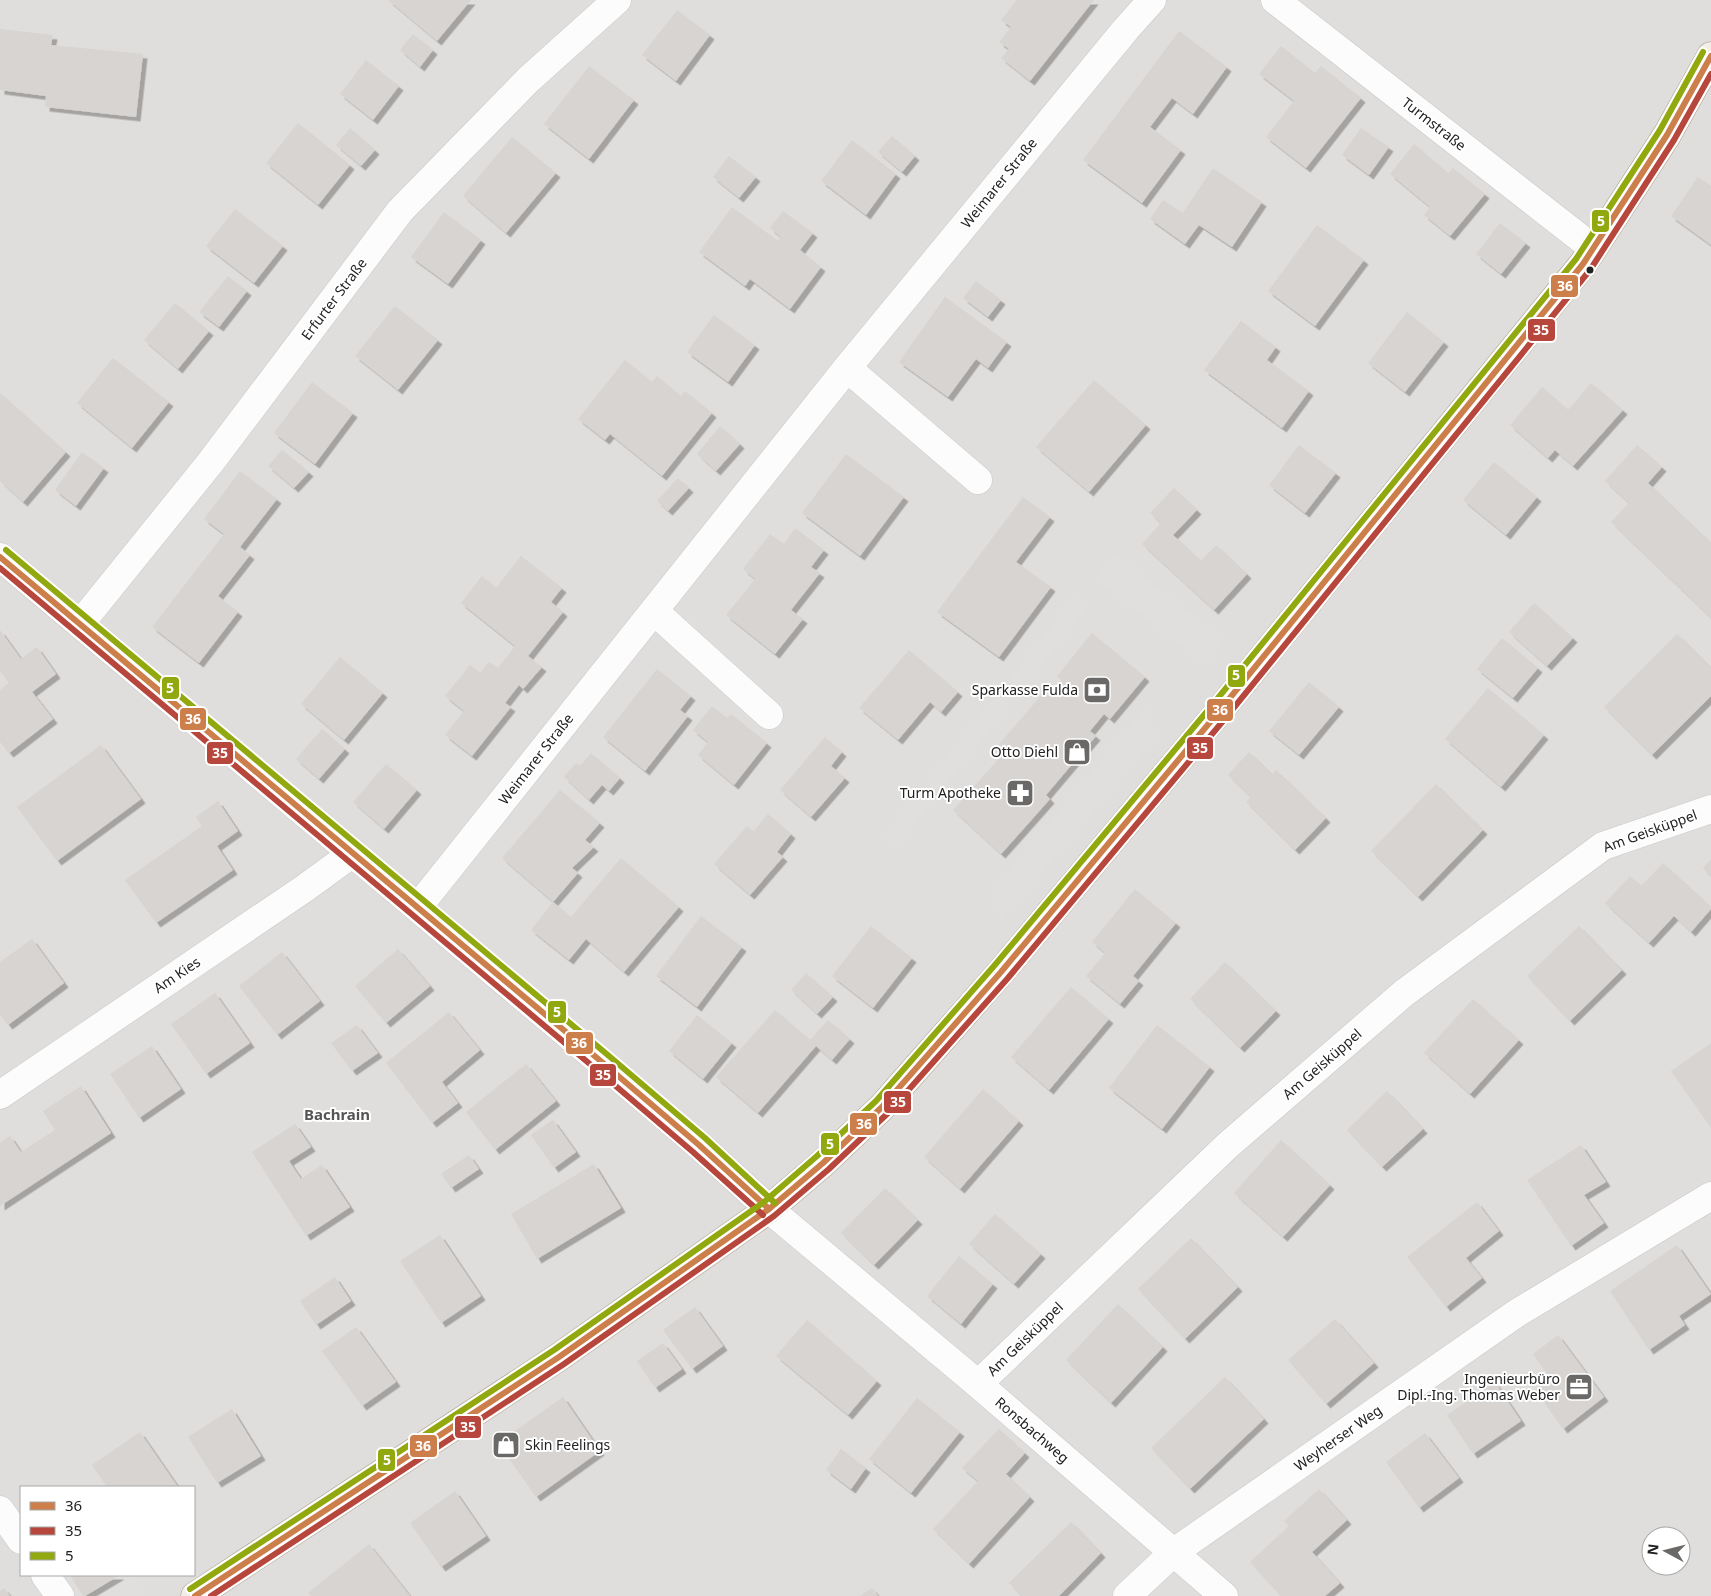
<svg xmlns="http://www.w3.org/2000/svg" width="1711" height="1596" font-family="'Noto Sans',sans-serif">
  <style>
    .residential { fill: #dfdedc; fill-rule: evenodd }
    .parking { fill: #e0dfde }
    .building { fill: #d7d4d2; filter: url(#shadow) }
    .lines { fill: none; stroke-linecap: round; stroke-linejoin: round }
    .minor-casing { stroke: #c9c8c7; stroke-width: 29 }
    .major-casing { stroke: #a79c86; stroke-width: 29 }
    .minor { stroke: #fdfcfc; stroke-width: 28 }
    .major { stroke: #f3ede7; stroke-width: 28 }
    .bus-1-casing { stroke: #fff; stroke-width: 10 }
    .bus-2-casing { stroke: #fff; stroke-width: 10 }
    .bus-3-casing { stroke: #fff; stroke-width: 10 }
    .bus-1 { stroke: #cd7f4b; stroke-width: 6 }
    .bus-2 { stroke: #b7473d; stroke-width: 6 }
    .bus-3 { stroke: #92a80f; stroke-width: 6 }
    .bus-dot { fill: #222; stroke: #fff; stroke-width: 2 }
    .labels { text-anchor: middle; stroke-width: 4; stroke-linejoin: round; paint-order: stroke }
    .street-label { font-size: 14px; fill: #222; stroke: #fff }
    .poi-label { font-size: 14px; fill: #222; stroke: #fff; text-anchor: end }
    .neighbourhood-label { font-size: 15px; font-weight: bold; fill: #555; stroke: #fff }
    .line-badge { stroke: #fff; stroke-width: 2 }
    .badge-label { font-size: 14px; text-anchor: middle; font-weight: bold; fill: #fff }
  </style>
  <defs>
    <filter id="shadow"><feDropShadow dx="4.5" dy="4.5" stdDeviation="0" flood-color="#0004"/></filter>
  </defs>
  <rect width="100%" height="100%" fill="#f0eeeb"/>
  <!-- residential -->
  <path class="residential" d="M0,0H1711V1596H0ZM21,1487H194V1575H21ZM1651,1536H1681V1566H1651Z"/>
  <!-- parking -->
  <g class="parking">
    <path d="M1114,553L1224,640L1205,665L1095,578Z"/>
    <path d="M1077,595L1089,605L897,845L885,835Z"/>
    <path d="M1149,704L1154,739L1000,921L998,885Z"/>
    <path d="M120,1575H134L146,1593L141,1596H89Z"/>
  </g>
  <!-- building -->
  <g class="building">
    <path d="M388,0H471L437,41Z"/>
    <path d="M1017,0H1094L1030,81L1001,58L1009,49L999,42L1011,27L1001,20Z"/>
    <path d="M677,10L710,35L676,81L642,55Z"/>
    <path d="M0,29L53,35L51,45L143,54L136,117L45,107L46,96L0,90Z"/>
    <path d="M1179,31L1227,67L1193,114L1172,98L1150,127L1181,150L1142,203L1083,160Z"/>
    <path d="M413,34L433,50L420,67L400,50Z"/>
    <path d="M1281,46L1315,73L1321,66L1361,98L1306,168L1266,137L1294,101L1259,74Z"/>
    <path d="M366,60L399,86L373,120L340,94Z"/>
    <path d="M589,66L634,100L589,159L544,124Z"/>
    <path d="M298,123L350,165L318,205L266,163Z"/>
    <path d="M350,128L375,150L361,166L336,145Z"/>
    <path d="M1361,128L1389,147L1369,175L1342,155Z"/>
    <path d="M892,136L915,156L902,172L878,152Z"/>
    <path d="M512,137L556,173L506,233L463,196Z"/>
    <path d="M852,140L896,174L866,215L821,181Z"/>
    <path d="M1414,144L1448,173L1453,168L1485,194L1450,236L1424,215L1430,207L1390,174Z"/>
    <path d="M729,156L756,177L739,198L713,177Z"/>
    <path d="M1213,168L1262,202L1232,247L1199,225L1185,244L1150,219L1163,200L1183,213Z"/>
    <path d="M1698,177L1711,186V245L1671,216Z"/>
    <path d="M732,207L778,241L781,237L770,228L783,211L813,233L800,250L821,267L790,309L750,279L745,286L699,252Z"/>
    <path d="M235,209L283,246L254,283L206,246Z"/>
    <path d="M444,212L481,240L448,284L411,257Z"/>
    <path d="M1500,223L1526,243L1501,274L1476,254Z"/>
    <path d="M1317,225L1364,260L1315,326L1268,291Z"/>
    <path d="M228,276L247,291L219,327L199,312Z"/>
    <path d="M976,281L1001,300L988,317L963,298Z"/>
    <path d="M945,297L1007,342L988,368L976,359L948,397L899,362Z"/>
    <path d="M175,303L209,331L178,369L144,340Z"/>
    <path d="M395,306L438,340L398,390L355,356Z"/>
    <path d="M1407,312L1444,342L1405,392L1368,363Z"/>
    <path d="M714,315L755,345L728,382L687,352Z"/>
    <path d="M1241,321L1276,347L1267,360L1309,391L1282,428L1204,370Z"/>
    <path d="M113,358L169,402L132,448L77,403Z"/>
    <path d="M625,360L652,382L657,376L681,396L685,391L712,413L662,476L610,434L605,440L578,419Z"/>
    <path d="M1094,380L1146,425L1089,492L1036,447Z"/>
    <path d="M312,382L353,413L315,464L274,433Z"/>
    <path d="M1591,383L1623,410L1573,466L1555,450L1548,458L1510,425L1542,387L1568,410Z"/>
    <path d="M0,393L66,452L23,502L0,481Z"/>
    <path d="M720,426L740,444L716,471L697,454Z"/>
    <path d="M1299,445L1336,473L1305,513L1269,485Z"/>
    <path d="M1637,445L1662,467L1648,483L1711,543V618L1611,522L1629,503L1605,481Z"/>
    <path d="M282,450L309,472L294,488L268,466Z"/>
    <path d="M82,452L104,468L76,506L55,490Z"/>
    <path d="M846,454L904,497L860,556L802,513Z"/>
    <path d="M1494,462L1537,497L1506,535L1463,500Z"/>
    <path d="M240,471L277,499L240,547L250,555L218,596L238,612L199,663L152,627L224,534L204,519Z"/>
    <path d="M678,478L689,488L668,511L657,501Z"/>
    <path d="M1174,488L1197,510L1173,535L1201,561L1216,545L1247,574L1214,610L1142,544L1161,523L1150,513Z"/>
    <path d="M1023,497L1050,517L1016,562L1051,587L999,657L937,612Z"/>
    <path d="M795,528L824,550L811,567L820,573L791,610L803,619L775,654L726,615L755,579L743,569L770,534L784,544Z"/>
    <path d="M521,556L562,588L551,602L563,612L528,656L542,667L523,689L519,685L505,703L511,707L472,756L445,735L464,711L445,696L470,665L480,673L489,662L498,668L515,646L461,603L482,576L496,588Z"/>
    <path d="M1534,603L1573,638L1547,666L1509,632Z"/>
    <path d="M0,630L21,659L37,647L56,674L32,692L53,719L9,753L0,742V690L9,683L0,671Z"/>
    <path d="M1092,633L1145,677L1110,719L1104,714L1090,731L1096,736L1046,795L1050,799L1001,854L953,810L1002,755L994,750L1044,692L1049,697L1062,681L1057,676Z"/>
    <path d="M1677,634L1711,668V696L1652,755L1604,707Z"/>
    <path d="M1502,638L1538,668L1513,698L1477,669Z"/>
    <path d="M909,650L958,692L941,712L930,702L898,740L859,708Z"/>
    <path d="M340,657L383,693L344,740L301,704Z"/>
    <path d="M657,669L691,696L680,710L688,716L645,771L603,737Z"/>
    <path d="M1309,682L1339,707L1299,755L1269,731Z"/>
    <path d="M1488,688L1544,735L1501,787L1445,739Z"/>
    <path d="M712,706L727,718L731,714L767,743L734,785L698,755L708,742L693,730Z"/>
    <path d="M322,729L345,749L319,779L296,759Z"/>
    <path d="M825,737L842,752L831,766L845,778L811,817L780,790Z"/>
    <path d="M101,745L141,799L57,861L17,807Z"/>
    <path d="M1249,752L1272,775L1276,770L1326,818L1295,850L1246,802L1251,797L1228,775Z"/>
    <path d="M591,753L620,778L609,791L602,785L589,800L564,777L576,763L580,766Z"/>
    <path d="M386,764L417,790L384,829L353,802Z"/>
    <path d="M1436,784L1483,830L1418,897L1371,851Z"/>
    <path d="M560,790L600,823L585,840L594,847L572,868L578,873L553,902L502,858Z"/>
    <path d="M218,801L238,831L217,846L233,870L156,923L125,880L202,826L196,817Z"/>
    <path d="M768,814L791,834L777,852L783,857L750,895L714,864L747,826L753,832Z"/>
    <path d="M621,858L679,907L624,972L586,939L569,960L531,930L553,902L571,917Z"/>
    <path d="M1711,859V876L1703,868Z"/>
    <path d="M1663,863L1711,907V909L1691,932L1674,916L1649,943L1605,903L1630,876L1641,886Z"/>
    <path d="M1135,889L1176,923L1133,976L1139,981L1120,1004L1086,976L1105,953L1092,942Z"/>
    <path d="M701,916L742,947L697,1007L656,976Z"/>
    <path d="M871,926L912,958L873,1008L832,976Z"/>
    <path d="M1579,926L1622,970L1570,1021L1527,976Z"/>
    <path d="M32,939L64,983L8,1025L0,1015V962Z"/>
    <path d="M398,949L430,986L386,1023L355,986Z"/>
    <path d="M282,952L320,1001L277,1035L239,986Z"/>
    <path d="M1225,962L1276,1011L1240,1048L1190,999Z"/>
    <path d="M806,973L833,997L817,1014L791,990Z"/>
    <path d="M1071,987L1109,1019L1049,1090L1011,1057Z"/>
    <path d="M215,993L250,1043L206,1074L171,1024Z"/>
    <path d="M1473,999L1519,1040L1470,1094L1424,1053Z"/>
    <path d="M775,1010L810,1040L828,1020L850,1039L832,1060L816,1046L758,1113L716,1077Z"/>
    <path d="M449,1012L480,1050L442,1082L458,1103L432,1123L386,1063Z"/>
    <path d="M697,1015L732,1043L703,1079L669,1051Z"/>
    <path d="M357,1025L378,1053L352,1071L331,1043Z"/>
    <path d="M1157,1025L1210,1067L1162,1129L1109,1088Z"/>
    <path d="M1711,1043V1128L1671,1071Z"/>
    <path d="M152,1046L181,1089L139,1118L110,1074Z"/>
    <path d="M526,1064L556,1101L495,1150L466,1112Z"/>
    <path d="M81,1086L111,1133L0,1206V1143L10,1136L21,1152L55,1130L43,1111Z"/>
    <path d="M983,1089L1019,1121L960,1189L924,1157Z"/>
    <path d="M1387,1091L1423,1129L1382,1167L1347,1130Z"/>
    <path d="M553,1120L576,1152L554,1168L531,1135Z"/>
    <path d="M295,1124L311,1147L289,1161L301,1179L322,1165L350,1207L306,1236L252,1152Z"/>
    <path d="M1281,1140L1330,1185L1283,1237L1234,1193Z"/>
    <path d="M1581,1145L1606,1182L1584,1195L1604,1223L1571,1246L1527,1180Z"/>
    <path d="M469,1155L479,1169L451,1188L441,1174Z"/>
    <path d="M594,1164L621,1208L537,1259L511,1214Z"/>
    <path d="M885,1188L918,1220L874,1265L841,1233Z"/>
    <path d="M1477,1202L1499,1231L1466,1258L1482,1278L1446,1307L1407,1257Z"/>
    <path d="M995,1214L1041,1254L1014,1284L969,1244Z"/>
    <path d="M440,1235L481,1296L441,1323L400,1261Z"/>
    <path d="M1191,1238L1238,1287L1185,1339L1138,1289Z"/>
    <path d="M1677,1245L1711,1294L1679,1316L1685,1325L1649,1350L1610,1291Z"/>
    <path d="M959,1256L993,1284L961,1324L927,1296Z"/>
    <path d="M335,1277L351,1301L316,1325L300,1301Z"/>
    <path d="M1118,1304L1163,1347L1111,1403L1066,1360Z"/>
    <path d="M695,1307L723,1346L692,1369L663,1330Z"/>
    <path d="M1335,1319L1374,1363L1326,1404L1288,1360Z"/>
    <path d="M807,1320L877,1381L848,1415L776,1356Z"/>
    <path d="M356,1327L396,1382L362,1406L322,1351Z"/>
    <path d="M1558,1335L1604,1397L1563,1429L1535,1390L1550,1378L1533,1354Z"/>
    <path d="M663,1343L682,1369L655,1388L637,1361Z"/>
    <path d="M1225,1377L1264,1419L1190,1489L1151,1448Z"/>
    <path d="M1495,1382L1521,1421L1473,1454L1447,1415Z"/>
    <path d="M563,1397L600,1451L536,1497L498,1443Z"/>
    <path d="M917,1398L960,1432L911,1493L869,1459Z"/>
    <path d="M232,1409L261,1456L217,1483L188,1437Z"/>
    <path d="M999,1429L1025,1453L1006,1474L1030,1497L969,1564L933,1529L978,1481L962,1468Z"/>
    <path d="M140,1432L178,1487H107L92,1465Z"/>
    <path d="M1425,1433L1459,1478L1419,1508L1386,1462Z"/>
    <path d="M841,1449L866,1468L851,1489L826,1470Z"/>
    <path d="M1319,1489L1347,1520L1312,1552L1340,1583L1325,1596H1281L1250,1562L1289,1526L1284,1521Z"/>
    <path d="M455,1491L486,1536L441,1567L410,1523Z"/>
    <path d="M1071,1522L1101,1553L1059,1596H1022L1009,1583Z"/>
    <path d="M369,1544L410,1596H311L308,1593Z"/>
    <path d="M70,1575H120L85,1596H83Z"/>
    <path d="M4,1588L10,1596H0V1591Z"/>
    <path d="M872,1588L878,1596H860Z"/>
  </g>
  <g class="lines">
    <defs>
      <g id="minor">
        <path d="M1275,0L1593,248"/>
        <path d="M847,368L978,480"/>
        <path d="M0,557L699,1145L769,1209L978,1384L1224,1596"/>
        <path d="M654,611L769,715"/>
        <path d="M80,624L210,463L400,211L528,80L617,0"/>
        <path d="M418,907L847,368L1126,29L1152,0"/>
        <path d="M0,1095L305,888L353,853"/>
        <path d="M978,1384L1228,1145L1404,993L1603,846L1711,809"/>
        <path d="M0,1510L21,1540"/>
        <path d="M45,1575L60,1596"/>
        <path d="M1127,1596L1174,1552L1517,1313L1711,1196"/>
      </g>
      <path id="major" d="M195,1596L559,1357L769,1209L823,1163L882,1107L1001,972L1216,715L1583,264L1667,135L1711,56"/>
    </defs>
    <!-- minor casing -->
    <use href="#minor" class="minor-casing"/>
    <!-- major casing -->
    <use href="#major" class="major-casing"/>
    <!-- minor -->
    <use href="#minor" class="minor"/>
    <!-- major -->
    <use href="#major" class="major"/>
    <defs>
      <g id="bus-1">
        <path d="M0,557L603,1063L699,1145L769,1209"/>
        <path d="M195,1596L559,1357L769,1209L823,1163L882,1107L1001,972L1216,715L1583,264L1667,135L1711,56"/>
      </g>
      <g id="bus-2">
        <path d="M0,568L597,1070L693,1152L763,1215"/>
        <path d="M211,1596L564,1364L774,1216L829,1169L888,1113L1008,978L1223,721L1590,270L1674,140L1711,74"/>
      </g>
      <g id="bus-3">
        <path d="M6,550L609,1056L705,1138L775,1203"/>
        <path d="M190,1589L554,1350L764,1202L817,1156L876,1101L994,966L1209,709L1576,259L1660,130L1703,52"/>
      </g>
    </defs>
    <!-- bus-1 casing -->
    <use href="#bus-1" class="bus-1-casing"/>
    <!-- bus-2 casing -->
    <use href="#bus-2" class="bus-2-casing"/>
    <!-- bus-3 casing -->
    <use href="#bus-3" class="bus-3-casing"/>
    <!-- bus-1 -->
    <use href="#bus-1" class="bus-1"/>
    <!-- bus-2 -->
    <use href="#bus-2" class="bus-2"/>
    <!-- bus-3 -->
    <use href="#bus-3" class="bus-3"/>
  </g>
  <!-- icons -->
  <defs>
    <symbol id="bank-square" viewBox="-11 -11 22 22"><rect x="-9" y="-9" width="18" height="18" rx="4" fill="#6a6968" stroke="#fff"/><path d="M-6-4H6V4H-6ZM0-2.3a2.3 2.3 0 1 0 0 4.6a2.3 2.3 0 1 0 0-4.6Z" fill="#fff"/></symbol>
    <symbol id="shop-square" viewBox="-11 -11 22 22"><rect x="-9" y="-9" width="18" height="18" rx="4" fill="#6a6968" stroke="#fff"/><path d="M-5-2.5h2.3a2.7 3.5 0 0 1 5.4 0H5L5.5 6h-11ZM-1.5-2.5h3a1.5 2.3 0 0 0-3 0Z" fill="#fff"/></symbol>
    <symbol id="pharmacy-square" viewBox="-11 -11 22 22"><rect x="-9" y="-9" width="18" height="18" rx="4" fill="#6a6968" stroke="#fff"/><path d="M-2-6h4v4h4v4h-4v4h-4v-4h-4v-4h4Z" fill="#fff"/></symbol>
    <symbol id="office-square" viewBox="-11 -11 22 22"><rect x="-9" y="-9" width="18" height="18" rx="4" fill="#6a6968" stroke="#fff"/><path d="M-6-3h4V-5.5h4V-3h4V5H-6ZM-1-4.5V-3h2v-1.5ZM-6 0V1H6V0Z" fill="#fff"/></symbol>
  </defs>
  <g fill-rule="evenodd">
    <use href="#bank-square" x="1081" y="674" width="32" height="32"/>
    <use href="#shop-square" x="1061" y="736" width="32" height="32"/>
    <use href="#pharmacy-square" x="1004" y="777" width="32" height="32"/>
    <use href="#office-square" x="1563" y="1371" width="32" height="32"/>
    <use href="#shop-square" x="490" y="1429" width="32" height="32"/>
  </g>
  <!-- markers -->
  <circle class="bus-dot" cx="1590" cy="270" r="4.5"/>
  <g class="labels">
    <!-- street labels -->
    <g class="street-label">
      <text transform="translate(1434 124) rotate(38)" y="5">Turmstraße</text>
      <text transform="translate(999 183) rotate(-51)" y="5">Weimarer Straße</text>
      <text transform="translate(334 299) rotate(-53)" y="5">Erfurter Straße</text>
      <text transform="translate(536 759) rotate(-52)" y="5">Weimarer Straße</text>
      <text transform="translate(1650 831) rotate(-20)" y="5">Am Geisküppel</text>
      <text transform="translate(177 975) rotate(-34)" y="5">Am Kies</text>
      <text transform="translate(1322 1064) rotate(-41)" y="5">Am Geisküppel</text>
      <text transform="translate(1025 1339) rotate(-44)" y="5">Am Geisküppel</text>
      <text transform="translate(1032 1430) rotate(41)" y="5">Ronsbachweg</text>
      <text transform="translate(1338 1438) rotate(-35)" y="5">Weyherser Weg</text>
    </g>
    <!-- poi labels -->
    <g class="poi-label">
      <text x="1078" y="695">Sparkasse Fulda</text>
      <text x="1058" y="757">Otto Diehl</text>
      <text x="1001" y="798">Turm Apotheke</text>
      <text x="1560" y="1384">Ingenieurbüro<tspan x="1560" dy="16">Dipl.-Ing. Thomas Weber</tspan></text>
      <text x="525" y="1450" text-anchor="start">Skin Feelings</text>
    </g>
    <!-- neighbourhood labels -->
    <g class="neighbourhood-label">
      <text x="337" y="1120">Bachrain</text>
    </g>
  </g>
  <g class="line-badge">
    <rect x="1591" y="209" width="19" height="24" rx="5" fill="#92a80f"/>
    <rect x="1550" y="274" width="29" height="24" rx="5" fill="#cd7f4b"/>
    <rect x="1527" y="318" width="29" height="24" rx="5" fill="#b7473d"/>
    <rect x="1227" y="664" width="19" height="24" rx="5" fill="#92a80f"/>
    <rect x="161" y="676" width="19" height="24" rx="5" fill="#92a80f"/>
    <rect x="1206" y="698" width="28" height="24" rx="5" fill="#cd7f4b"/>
    <rect x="179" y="707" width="28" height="24" rx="5" fill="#cd7f4b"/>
    <rect x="1186" y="736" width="28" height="24" rx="5" fill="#b7473d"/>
    <rect x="206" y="741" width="28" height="24" rx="5" fill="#b7473d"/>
    <rect x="547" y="1000" width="20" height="24" rx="5" fill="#92a80f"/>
    <rect x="565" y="1031" width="29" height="24" rx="5" fill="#cd7f4b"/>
    <rect x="589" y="1063" width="28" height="24" rx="5" fill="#b7473d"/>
    <rect x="883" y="1090" width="29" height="24" rx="5" fill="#b7473d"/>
    <rect x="849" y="1112" width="29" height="24" rx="5" fill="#cd7f4b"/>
    <rect x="820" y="1132" width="20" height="24" rx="5" fill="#92a80f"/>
    <rect x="454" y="1415" width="28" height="24" rx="5" fill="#b7473d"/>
    <rect x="409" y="1434" width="29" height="24" rx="5" fill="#cd7f4b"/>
    <rect x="377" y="1448" width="19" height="24" rx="5" fill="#92a80f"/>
  </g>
  <g class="badge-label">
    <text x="1601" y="226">5</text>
    <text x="1565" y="291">36</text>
    <text x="1541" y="335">35</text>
    <text x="1236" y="680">5</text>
    <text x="170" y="693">5</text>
    <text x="1220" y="715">36</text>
    <text x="193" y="724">36</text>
    <text x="1200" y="753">35</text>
    <text x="220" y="758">35</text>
    <text x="557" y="1017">5</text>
    <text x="579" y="1048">36</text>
    <text x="603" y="1080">35</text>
    <text x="898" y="1107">35</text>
    <text x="864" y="1129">36</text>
    <text x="830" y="1149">5</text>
    <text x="468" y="1432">35</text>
    <text x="423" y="1451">36</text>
    <text x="387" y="1465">5</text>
  </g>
  <!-- legend -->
  <rect x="20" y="1486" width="175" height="90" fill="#ffffff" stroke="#a7a7a7"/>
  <rect x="30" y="1502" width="25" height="8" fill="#cd7f4b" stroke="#a7a7a7"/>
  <text x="65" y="1511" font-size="15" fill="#222222">36</text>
  <rect x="30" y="1527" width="25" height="8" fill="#b7473d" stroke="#a7a7a7"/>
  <text x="65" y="1536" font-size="15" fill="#222222">35</text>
  <rect x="30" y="1552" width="25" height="8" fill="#92a80f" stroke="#a7a7a7"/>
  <text x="65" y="1561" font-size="15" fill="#222222">5</text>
  <!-- north arrow -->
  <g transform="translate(1666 1551) rotate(277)"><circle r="24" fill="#ffffff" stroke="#a7a7a7"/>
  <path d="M0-4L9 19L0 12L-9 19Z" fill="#6a6968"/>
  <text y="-8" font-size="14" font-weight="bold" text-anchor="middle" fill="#222222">N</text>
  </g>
</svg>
